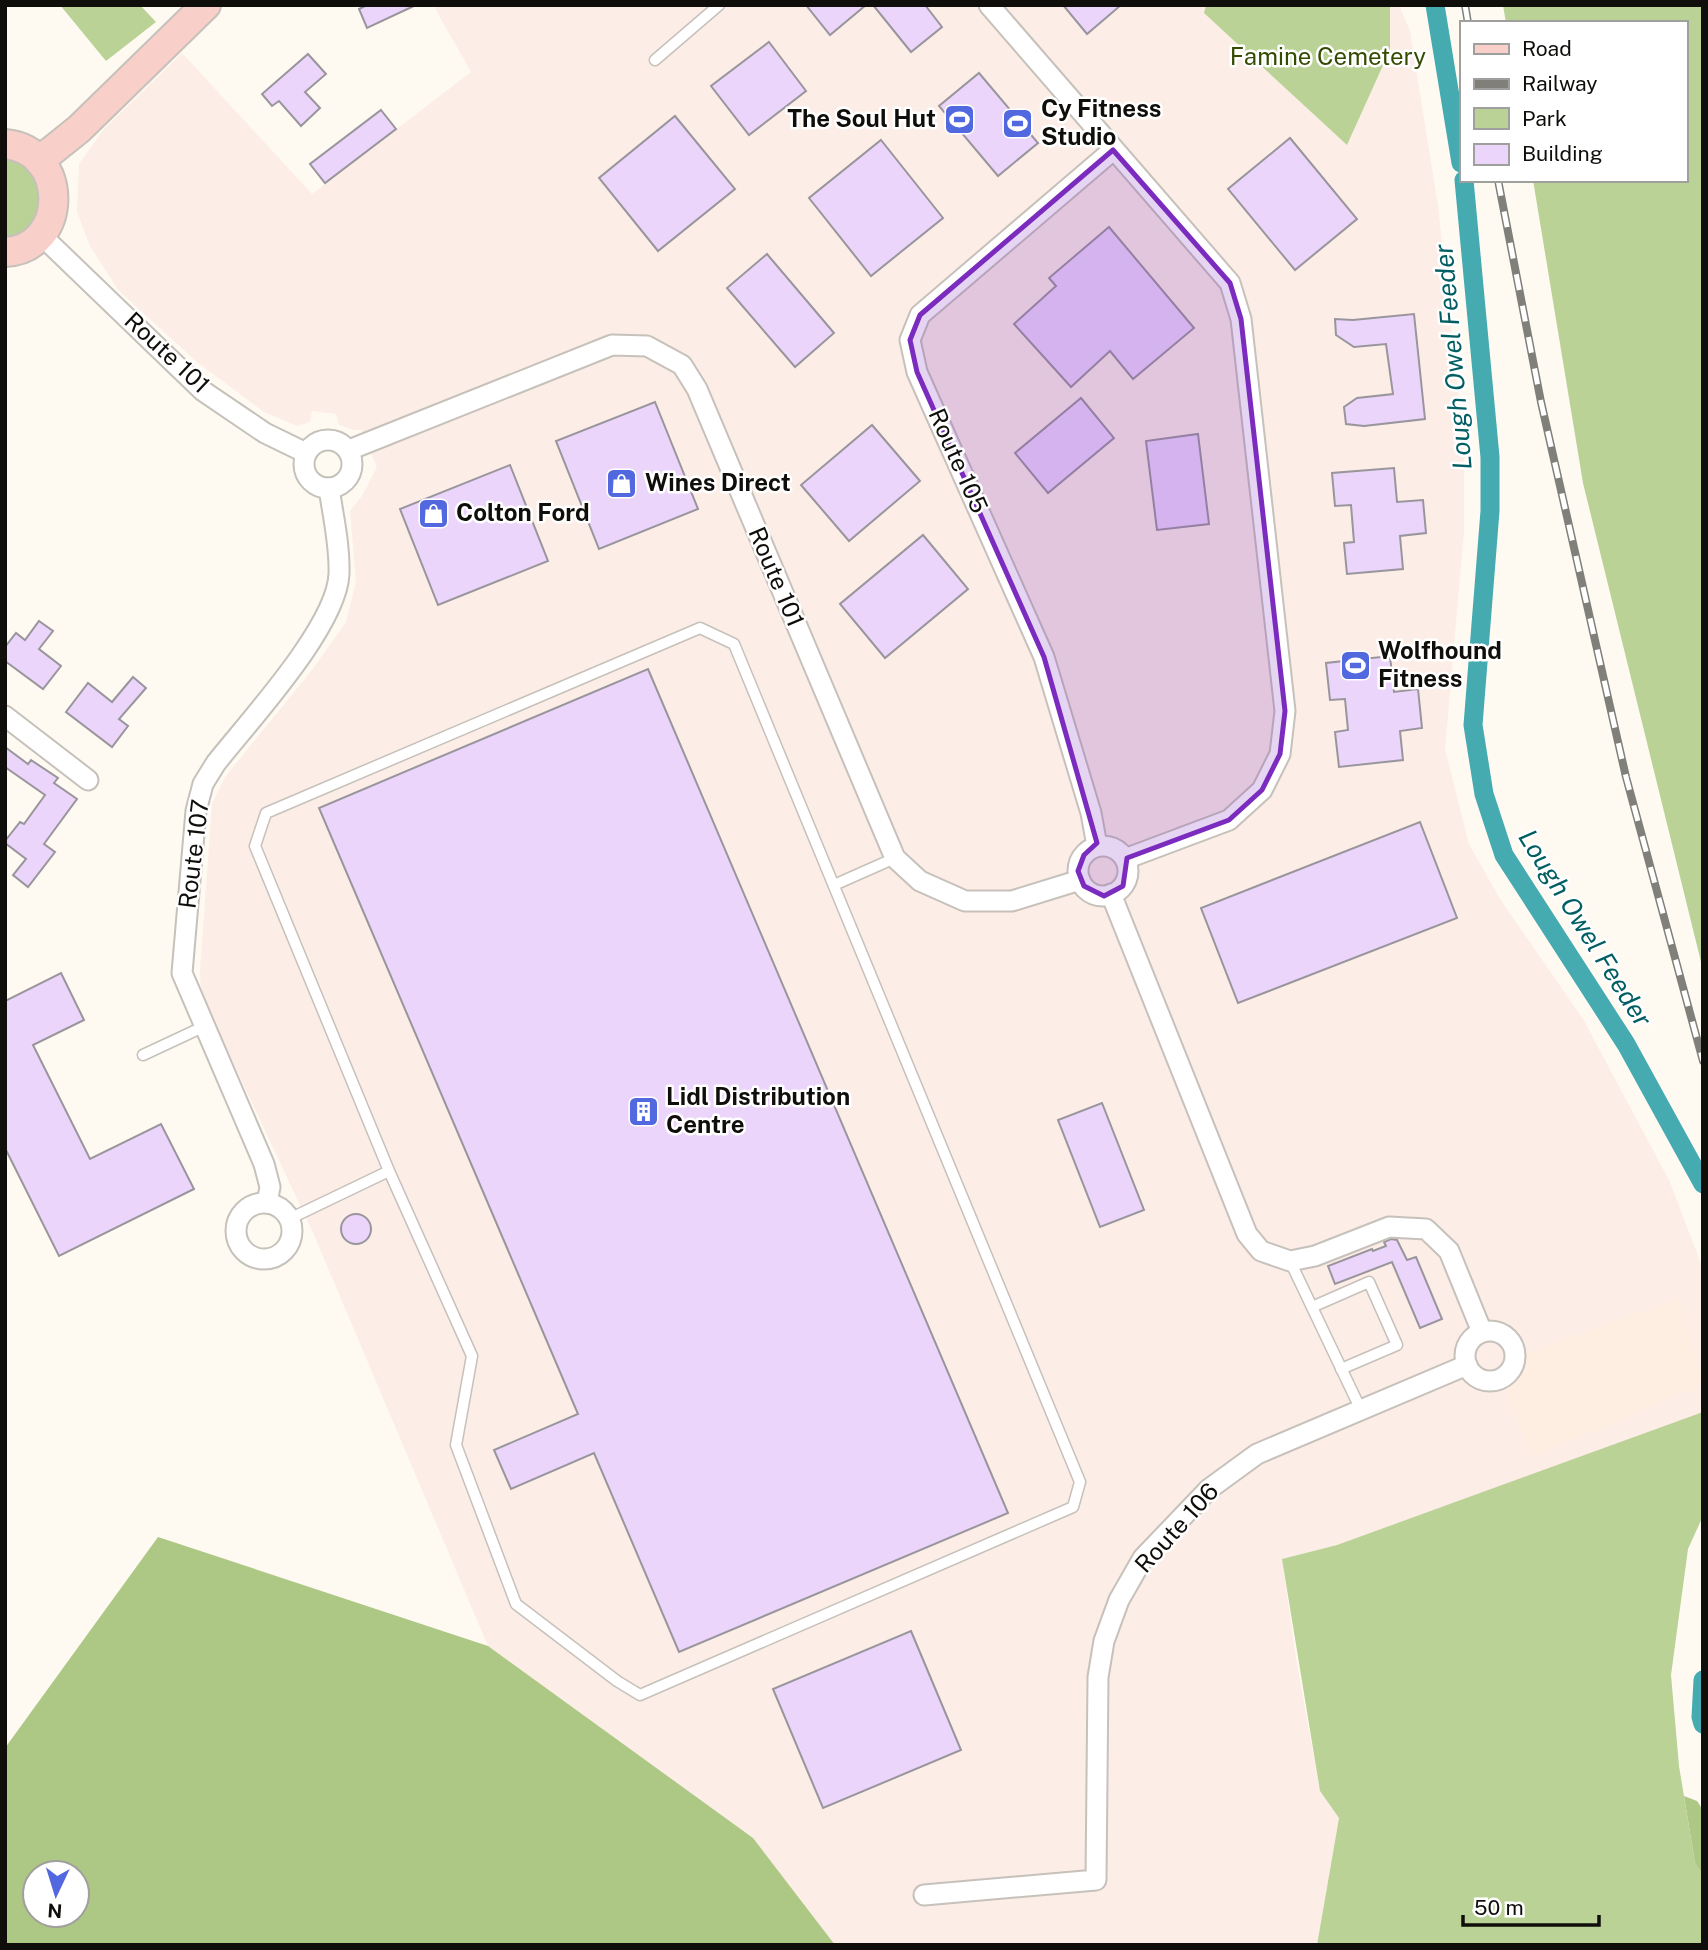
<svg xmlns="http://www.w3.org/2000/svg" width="1708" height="1950" font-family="'Public Sans',sans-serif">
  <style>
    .commercial { fill: #fcede7 }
    .industrial { fill: #feede1 }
    .green { fill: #bad295 }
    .forest { fill: #adc785; fill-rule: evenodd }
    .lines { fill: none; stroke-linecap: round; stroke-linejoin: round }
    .canal { stroke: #46abb1; stroke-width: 19 }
    .building { fill: #ecd5fb; stroke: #99959c; stroke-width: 2 }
    .service-casing { stroke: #c6c1ba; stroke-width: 13 }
    .minor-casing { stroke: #c6c1ba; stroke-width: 23 }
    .secondary-casing { stroke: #c6c1ba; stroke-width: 32 }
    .service { stroke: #fff; stroke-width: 10 }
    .minor { stroke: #fff; stroke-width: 19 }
    .secondary { stroke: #f8cfc9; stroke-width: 28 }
    .rail-casing { stroke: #817f79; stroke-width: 8 }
    .rail { stroke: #fff; stroke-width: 5; stroke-dasharray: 16; stroke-linecap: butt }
    .marked { fill: #7b2cbf; fill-opacity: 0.2; stroke: #7b2cbf; stroke-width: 5; stroke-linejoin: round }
    .labels { text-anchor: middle; stroke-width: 5; stroke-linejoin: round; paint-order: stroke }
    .park-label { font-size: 24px; fill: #354b00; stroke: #fff }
    .poi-label { font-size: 24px; font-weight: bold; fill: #0f0e0b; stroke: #fff; text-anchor: start }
    .street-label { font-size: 24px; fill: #0f0e0b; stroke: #fff }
    .water-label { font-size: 26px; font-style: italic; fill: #025e62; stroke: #fff }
  </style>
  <rect width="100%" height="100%" fill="#fefaf2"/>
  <!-- commercial -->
  <path class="commercial" d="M433,5H1206L1205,13L1347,145L1390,50V5H1399L1410,31L1438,206L1464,444V531L1445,749L1469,844L1500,899L1583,1019L1670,1182L1703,1269V1413L1337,1545L1282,1559L1296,1658L1320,1791L1339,1818L1317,1945H835L753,1838L488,1646L314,1235L201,994L200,971L212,804L225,777L312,670L346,622L356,582L350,511L362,496L377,467L361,430H354L339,425L336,414L312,411L310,422L297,426L264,412L197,362L118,290L90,246L77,212L79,164L104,129L182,53L312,194L471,72Z"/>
  <!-- industrial -->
  <path class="industrial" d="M1680,1298L1703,1385L1533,1457L1509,1403L1507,1388L1522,1368L1525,1353Z"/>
  <!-- green -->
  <g class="green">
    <path d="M60,5H140L156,22L106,61Z"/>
    <path d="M1206,5H1390V50L1347,145L1204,13Z"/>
    <path d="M1503,5H1703V970L1583,483L1533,180H1685V23H1506Z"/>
    <path d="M5,155C39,165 53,201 30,230C25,236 13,239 5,242Z"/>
    <path d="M1703,1412V1516L1688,1549L1671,1675L1679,1766L1695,1863L1703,1876V1945H1317L1339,1818L1320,1791L1282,1559L1337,1545Z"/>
  </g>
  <!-- forest -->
  <g class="forest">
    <path d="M158,1537L488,1646L753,1838L835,1945H5V1748ZM35,1873H77V1915H35Z"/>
    <path d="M1684,1796L1697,1801L1703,1810V1876L1695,1863Z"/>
  </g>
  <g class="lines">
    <!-- canal -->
    <g class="canal">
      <path d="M1435,5L1461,163"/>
      <path d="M1464,180L1490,457V511L1473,725L1484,794L1504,855L1626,1044L1703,1184"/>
      <path d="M1703,1680L1701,1717L1703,1724"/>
    </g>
  </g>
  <!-- building -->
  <g class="building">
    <path d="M367,5H416L367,28L359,9Z"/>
    <path d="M806,5H866L830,35Z"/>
    <path d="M873,5H925L942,27L911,52Z"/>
    <path d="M1063,5H1121L1087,34Z"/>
    <path d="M769,42L806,91L749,135L711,86Z"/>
    <path d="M308,54L326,74L305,92L320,108L301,126L279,101L272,106L262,94Z"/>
    <path d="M979,73L1038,143L998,176L939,106Z"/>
    <path d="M381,110L396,129L325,183L310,164Z"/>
    <path d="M675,116L735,189L658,251L599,178Z"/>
    <path d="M1290,138L1357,219L1295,270L1228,189Z"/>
    <path d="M881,140L943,218L871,276L809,198Z"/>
    <path d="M1109,227L1194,328L1133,379L1110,351L1071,387L1014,324L1056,286L1049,278Z"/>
    <path d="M767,254L834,333L795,367L727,288Z"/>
    <path d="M1414,314L1425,419L1364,426L1346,424L1344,407L1357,398L1393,394L1386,344L1354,347L1336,335L1335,319L1353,320Z"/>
    <path d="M1081,398L1114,438L1048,493L1015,453Z"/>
    <path d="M655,402L698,509L599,549L556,441Z"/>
    <path d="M872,425L920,481L849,541L801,485Z"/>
    <path d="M1198,434L1209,524L1157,530L1146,441Z"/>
    <path d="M510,465L548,561L438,605L400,509Z"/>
    <path d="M1394,468L1397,502L1423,500L1426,533L1400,536L1403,569L1347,574L1344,543L1354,542L1351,505L1335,506L1332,473Z"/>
    <path d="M923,535L968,589L885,658L840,604Z"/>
    <path d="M39,621L53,631L39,649L61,666L43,689L5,661V647L16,633L25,640Z"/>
    <path d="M1390,656L1394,692L1418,689L1422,728L1400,731L1403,760L1339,767L1335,732L1348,730L1345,699L1330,700L1326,663Z"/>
    <path d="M648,669L1008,1513L679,1652L594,1453L511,1489L494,1450L578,1414L319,808Z"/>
    <path d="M133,677L146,688L119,719L128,726L112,747L66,712L88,683L112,702Z"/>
    <path d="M5,747L28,764L31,760L58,778L54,783L77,799L44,844L55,852L28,887L13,875L26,859L5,843V841L20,822L24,824L45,795L5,767Z"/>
    <path d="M1420,822L1457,918L1238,1003L1201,908Z"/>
    <path d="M61,973L84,1020L33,1045L90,1159L161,1124L194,1189L59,1256L5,1148V1001Z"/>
    <path d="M1102,1103L1144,1210L1100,1227L1058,1120Z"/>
    <circle cx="356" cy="1229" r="15"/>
    <path d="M1391,1239L1397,1240L1407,1260L1416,1257L1442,1319L1420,1328L1392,1262L1335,1284L1328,1266L1372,1249L1373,1251L1386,1246L1384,1242Z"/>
    <path d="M911,1631L961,1750L823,1808L773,1689Z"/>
  </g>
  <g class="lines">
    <defs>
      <g id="service">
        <path d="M655,60L719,5"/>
        <path d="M834,885L895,858"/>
        <path d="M143,1055L205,1026"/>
        <path d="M289,1219L389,1171L255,846L266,813L700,628L734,644L1080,1482L1073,1507L640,1695L617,1681L516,1604L456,1445L472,1356L389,1171"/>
        <path d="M1290,1261L1361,1410"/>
        <path d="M1312,1307L1369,1282L1397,1345L1341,1369"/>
      </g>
      <g id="minor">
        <path d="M989,5L1230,283L1241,319L1285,711L1280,754L1262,790L1229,820L1125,859"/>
        <path d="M41,235L203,391L265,433L306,453"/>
        <circle cx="328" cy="464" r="24"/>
        <path d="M349,450L612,345L647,346L682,365L697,389L895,858L920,881L965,901H1012L1080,880"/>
        <path d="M5,716L88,780"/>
        <path d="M1097,846L1091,813L1044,657L917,372L910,340L920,315L1113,150"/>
        <circle cx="1103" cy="871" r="25"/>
        <path d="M1111,894L1247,1234L1261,1251L1290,1261L1315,1256L1389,1227L1426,1229L1449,1251L1482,1332"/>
        <circle cx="264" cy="1231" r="28"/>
        <path d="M267,1203L270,1187L264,1164L182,973L196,811L203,784L216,763C250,720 337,626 339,574C340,545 333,516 329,488"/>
        <circle cx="1490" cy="1356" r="25"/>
        <path d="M924,1895L1096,1880L1098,1677L1104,1641L1119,1600L1143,1558L1209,1489L1257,1454L1467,1365"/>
      </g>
      <g id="secondary">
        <path d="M5,144C70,150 69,249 5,252"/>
        <path d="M39,161L79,129L206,5"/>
      </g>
    </defs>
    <!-- service casing -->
    <use href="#service" class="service-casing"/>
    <!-- minor casing -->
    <use href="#minor" class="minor-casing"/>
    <!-- secondary casing -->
    <use href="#secondary" class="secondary-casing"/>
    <!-- service -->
    <use href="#service" class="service"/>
    <!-- minor -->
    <use href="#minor" class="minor"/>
    <!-- secondary -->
    <use href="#secondary" class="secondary"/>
    <defs>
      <g id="rail">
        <path d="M1465,5L1468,23"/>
        <path d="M1498,180L1541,402L1626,777L1703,1061"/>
      </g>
    </defs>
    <!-- rail casing -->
    <use href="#rail" class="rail-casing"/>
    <!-- rail -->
    <use href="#rail" class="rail"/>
  </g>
  <!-- marked area -->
  <path class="marked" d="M1113,150L1230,283L1241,319L1285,711L1280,754L1262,790L1229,820L1127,858L1123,886L1104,896L1084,886L1078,871L1084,855L1097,843L1044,657L917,372L910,340L920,315Z"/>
  <!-- icons -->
  <defs>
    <symbol id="stadium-square" viewBox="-11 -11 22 22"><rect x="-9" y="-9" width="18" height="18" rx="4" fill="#5268de" stroke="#fff"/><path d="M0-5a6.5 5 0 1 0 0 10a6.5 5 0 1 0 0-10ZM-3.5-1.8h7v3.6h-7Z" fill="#fff"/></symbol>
    <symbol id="shop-square" viewBox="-11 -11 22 22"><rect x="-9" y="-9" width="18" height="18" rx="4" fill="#5268de" stroke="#fff"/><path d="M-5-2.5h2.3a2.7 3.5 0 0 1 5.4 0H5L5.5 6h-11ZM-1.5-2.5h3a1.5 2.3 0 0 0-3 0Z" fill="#fff"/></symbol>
    <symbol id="building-square" viewBox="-11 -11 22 22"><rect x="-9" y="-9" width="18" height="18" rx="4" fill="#5268de" stroke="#fff"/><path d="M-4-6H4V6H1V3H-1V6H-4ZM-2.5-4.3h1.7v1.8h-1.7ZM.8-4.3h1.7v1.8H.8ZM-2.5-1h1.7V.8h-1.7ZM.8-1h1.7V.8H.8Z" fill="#fff"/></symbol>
  </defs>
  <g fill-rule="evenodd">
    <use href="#stadium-square" x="942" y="102" width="35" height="35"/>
    <use href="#stadium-square" x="1000" y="106" width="35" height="35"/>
    <use href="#shop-square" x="604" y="466" width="35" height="35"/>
    <use href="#shop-square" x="416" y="496" width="35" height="35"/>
    <use href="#stadium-square" x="1338" y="648" width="35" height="35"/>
    <use href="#building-square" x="626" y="1094" width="35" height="35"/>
  </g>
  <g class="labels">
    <!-- park labels -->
    <g class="park-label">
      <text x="1328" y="65">Famine Cemetery</text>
    </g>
    <!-- poi labels -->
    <g class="poi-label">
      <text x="1041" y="117">Cy Fitness<tspan x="1041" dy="28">Studio</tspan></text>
      <text x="936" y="127" text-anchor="end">The Soul Hut</text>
      <text x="645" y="491">Wines Direct</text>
      <text x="456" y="521">Colton Ford</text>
      <text x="1378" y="659">Wolfhound<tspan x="1378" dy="28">Fitness</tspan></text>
      <text x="666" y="1105">Lidl Distribution<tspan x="666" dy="28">Centre</tspan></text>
    </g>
    <!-- street labels -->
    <g class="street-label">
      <text transform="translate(167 353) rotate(43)" y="8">Route 101</text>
      <text transform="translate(958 461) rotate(66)" y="8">Route 105</text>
      <text transform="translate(776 577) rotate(67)" y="8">Route 101</text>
      <text transform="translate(194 854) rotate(-83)" y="8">Route 107</text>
      <text transform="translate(1177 1528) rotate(-48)" y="8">Route 106</text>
    </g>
    <!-- water labels -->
    <g class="water-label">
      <text transform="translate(1453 357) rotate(-95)" y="9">Lough Owel Feeder</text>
      <text transform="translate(1585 928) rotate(58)" y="9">Lough Owel Feeder</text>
    </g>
  </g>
  <!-- border -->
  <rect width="1708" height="1950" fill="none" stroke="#0f0e0b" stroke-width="14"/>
  <!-- legend -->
  <rect x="1460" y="21" width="228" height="161" fill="#ffffff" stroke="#9f9f9d" stroke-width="2"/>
  <rect x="1474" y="44" width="35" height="10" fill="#f8cfc9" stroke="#9f9f9d" stroke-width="2"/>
  <text x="1522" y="56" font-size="21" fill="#0f0e0b">Road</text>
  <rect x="1474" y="79" width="35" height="10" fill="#817f79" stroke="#9f9f9d" stroke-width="2"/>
  <text x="1522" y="91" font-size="21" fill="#0f0e0b">Railway</text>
  <rect x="1474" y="108" width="35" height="21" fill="#bad295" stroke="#9f9f9d" stroke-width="2"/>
  <text x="1522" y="126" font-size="21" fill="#0f0e0b">Park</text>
  <rect x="1474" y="144" width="35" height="21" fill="#ecd5fb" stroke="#9f9f9d" stroke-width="2"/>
  <text x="1522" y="161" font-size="21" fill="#0f0e0b">Building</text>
  <!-- north arrow -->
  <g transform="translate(56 1894) rotate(184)"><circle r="33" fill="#ffffff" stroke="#9f9f9d" stroke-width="2"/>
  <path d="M0-5L12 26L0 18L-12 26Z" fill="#5268de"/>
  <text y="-10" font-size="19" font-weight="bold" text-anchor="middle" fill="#0f0e0b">N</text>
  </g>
  <!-- scale -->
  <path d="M1463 1915v10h136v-10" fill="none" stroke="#0f0e0b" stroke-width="3.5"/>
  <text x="1474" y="1915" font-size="21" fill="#0f0e0b" stroke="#ffffff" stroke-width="5" paint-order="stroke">50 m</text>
</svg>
